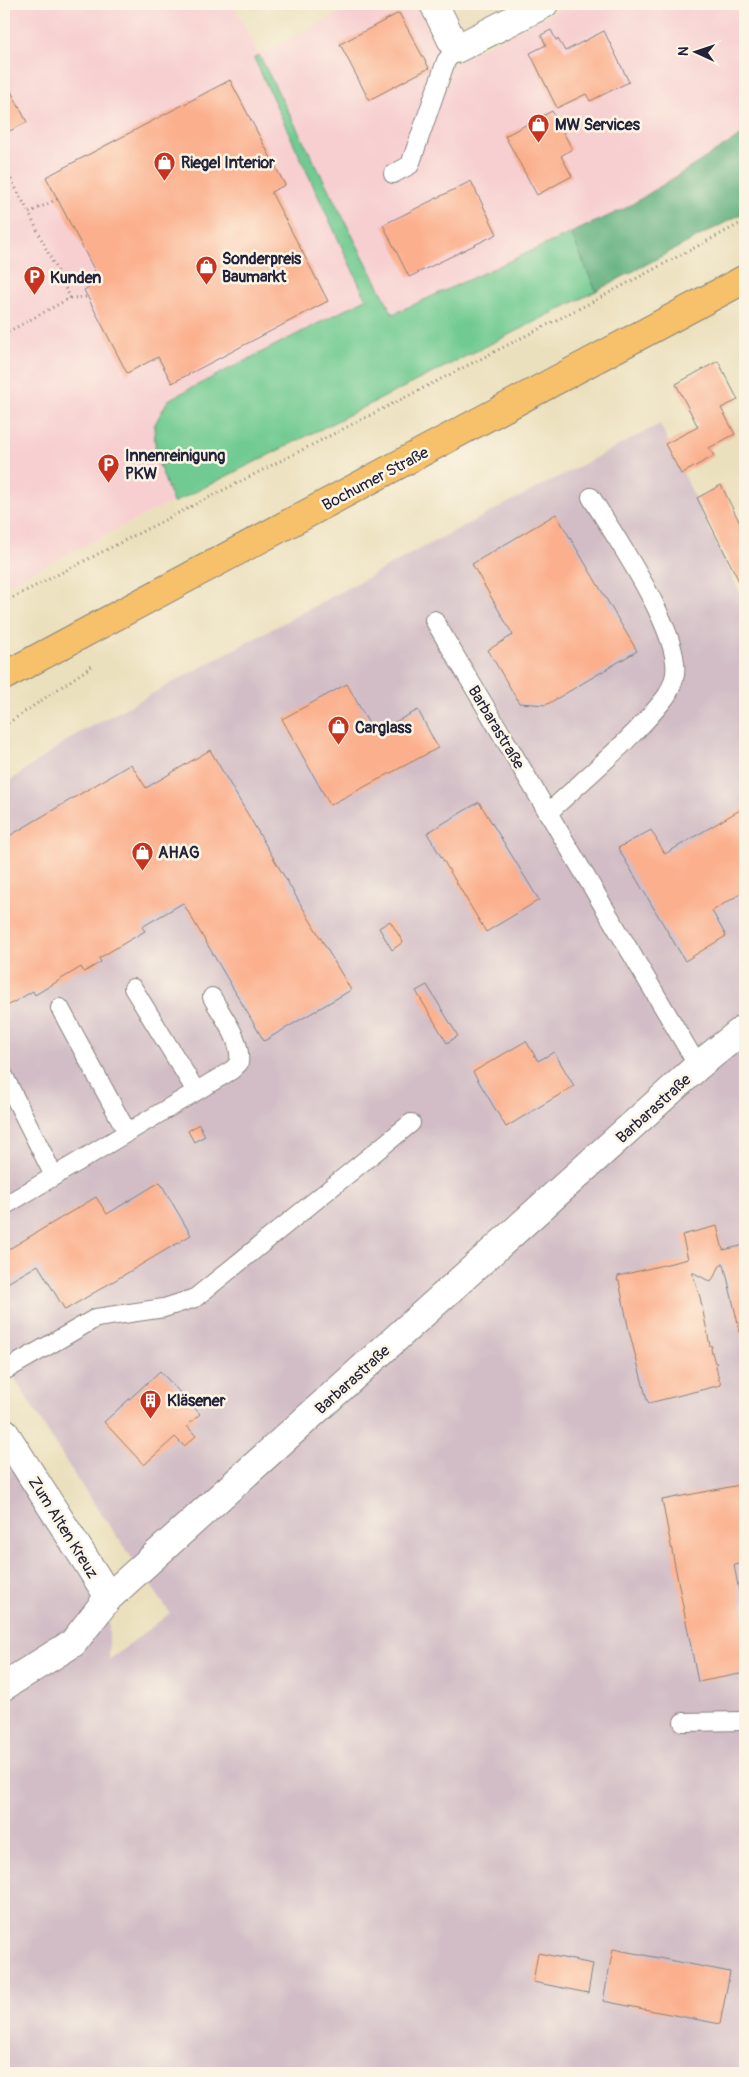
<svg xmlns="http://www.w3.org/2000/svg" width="749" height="2077" font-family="Pangolin,sans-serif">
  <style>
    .built { fill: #f7cfd1 }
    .industrial { fill: #d2bdc6 }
    .green { fill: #70ca91; stroke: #497666 }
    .forest { fill: #5cae7b; stroke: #3f685b }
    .building { fill: #fbaf8c }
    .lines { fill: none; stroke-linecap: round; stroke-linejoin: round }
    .service-casing { stroke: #86817c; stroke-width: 20 }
    .minor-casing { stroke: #86817c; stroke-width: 30 }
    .primary-casing { stroke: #86817c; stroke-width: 30 }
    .path { stroke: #86817c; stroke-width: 3; stroke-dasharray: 1 4; stroke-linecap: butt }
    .service { stroke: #fff; stroke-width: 18 }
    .minor { stroke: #fff; stroke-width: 28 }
    .primary { stroke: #f6c16b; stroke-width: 28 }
    .labels { text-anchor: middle; stroke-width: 5; stroke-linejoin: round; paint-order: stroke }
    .poi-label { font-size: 16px; font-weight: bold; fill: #22223b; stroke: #fcf5e5; text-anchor: start }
    .street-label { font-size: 16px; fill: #22223b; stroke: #fcf5e5 }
  </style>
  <rect width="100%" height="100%" fill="#fcf5e5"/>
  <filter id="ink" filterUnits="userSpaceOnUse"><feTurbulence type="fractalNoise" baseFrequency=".02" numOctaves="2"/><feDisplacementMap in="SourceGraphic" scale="10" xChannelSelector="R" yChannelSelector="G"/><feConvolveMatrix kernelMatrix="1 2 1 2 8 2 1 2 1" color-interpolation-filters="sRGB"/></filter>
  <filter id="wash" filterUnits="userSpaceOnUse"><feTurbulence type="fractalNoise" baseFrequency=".0096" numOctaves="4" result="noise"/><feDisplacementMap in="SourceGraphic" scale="20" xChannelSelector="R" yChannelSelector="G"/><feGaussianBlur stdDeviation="1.12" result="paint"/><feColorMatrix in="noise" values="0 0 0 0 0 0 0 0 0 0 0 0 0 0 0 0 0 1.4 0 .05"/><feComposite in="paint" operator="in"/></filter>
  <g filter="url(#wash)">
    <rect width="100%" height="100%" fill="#ebe0bd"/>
    <!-- built -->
    <path class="built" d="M4,4H233L259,55L357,4H418L449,65L569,4H745V133L625,208L393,314L259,55L254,58L366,300L168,400L154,426L156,456L173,503L163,506L4,586Z"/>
    <!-- industrial -->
    <path class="industrial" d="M660,424L745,604V2073H4V1432L109,1597V1660L170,1613L75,1476L4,1361V785L72,737L418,550Z"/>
    <!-- green -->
    <path class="green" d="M259,55L393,314L571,233L596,291L173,503L156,456L154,426L168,400L366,299L254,58Z"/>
    <!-- forest -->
    <path class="forest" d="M745,133V212L596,291L571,233L626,208Z"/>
    <g id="blocks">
      <!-- building -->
      <g class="building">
        <path d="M399,13L429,68L369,100L340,44Z"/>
        <path d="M551,30L556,40L558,39L565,51L604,31L629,82L590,101L586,94L557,108L530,53L546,45L541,35Z"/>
        <path d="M4,78L27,122L4,134Z"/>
        <path d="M230,80L285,185L271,192L328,301L172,383L158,357L127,373L84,290L100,281L46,177Z"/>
        <path d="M552,111L572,149L561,156L572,176L537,195L505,136Z"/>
        <path d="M471,181L497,234L409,277L383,225Z"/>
        <path d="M718,361L738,400L721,408L735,434L709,448L714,456L681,474L665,444L698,427L676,384Z"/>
        <path d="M721,485L745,533V593L697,498Z"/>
        <path d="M556,514L637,651L546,705L519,703L488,650L513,635L472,564Z"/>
        <path d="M347,684L374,733L418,710L438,748L330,805L282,719Z"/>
        <path d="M210,750L351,990L264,1041L183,903L142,927L145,931L99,958L101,962L84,972L81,967L35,995L33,991L4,1008V839L131,764L146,788Z"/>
        <path d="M479,802L539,900L486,932L427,833Z"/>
        <path d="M745,807V891L712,911L726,936L685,961L618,848L651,830L665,854Z"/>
        <path d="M390,921L403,942L392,950L379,928Z"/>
        <path d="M427,985L458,1036L447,1043L416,991Z"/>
        <path d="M526,1041L538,1061L554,1052L574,1086L506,1127L473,1072Z"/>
        <path d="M199,1124L205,1136L194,1142L188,1131Z"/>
        <path d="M160,1182L191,1235L65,1310L38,1265L4,1285V1252L96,1197L107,1214Z"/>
        <path d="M745,1187V1207L740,1189Z"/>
        <path d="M717,1226L723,1250L745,1245V1344L743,1340L742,1341L724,1264H721L711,1282L692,1272L700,1297L710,1346H712L711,1349L715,1363H717L716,1366L719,1380L721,1382H720L721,1385L649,1403L647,1400L629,1331L619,1281H617L618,1276L688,1259L682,1235Z"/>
        <path d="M160,1371L200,1414L187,1426L196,1436L184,1446L175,1437L144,1465L104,1422Z"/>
        <path d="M745,1484V1563L734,1565L745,1621V1673L698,1682L662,1500Z"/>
        <path d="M613,1949L730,1972L720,2024L603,2001Z"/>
        <path d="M538,1953L593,1964L588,1993L533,1982Z"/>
      </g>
    </g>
  </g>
  <g filter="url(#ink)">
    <use href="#blocks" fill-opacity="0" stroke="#86817c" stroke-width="1"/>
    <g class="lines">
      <defs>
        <g id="service">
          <path d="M393,174L410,165L446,61L456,49"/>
          <path d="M434,620L698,1066"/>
          <path d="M548,813C586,777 633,739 665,698C669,693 674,681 675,674C681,632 614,535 591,497"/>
          <path d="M133,988L196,1091"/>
          <path d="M60,1008L127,1132"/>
          <path d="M4,1076L54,1176"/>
          <path d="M4,1206L232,1070L239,1063C242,1039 223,1018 212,997"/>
          <path d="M4,1371L96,1318L164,1308L195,1298L411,1123"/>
          <path d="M683,1722L745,1721"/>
        </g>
        <g id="minor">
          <path d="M434,4L456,49L544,4"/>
          <path d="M4,1432L109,1597"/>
          <path d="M4,1686L73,1643L109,1597L698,1066L745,1028"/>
        </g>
        <path id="primary" d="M4,676L745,279"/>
      </defs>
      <!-- service casing -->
      <use href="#service" class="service-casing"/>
      <!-- minor casing -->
      <use href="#minor" class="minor-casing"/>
      <!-- primary casing -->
      <use href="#primary" class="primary-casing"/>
      <!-- path -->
      <g class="path">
        <path d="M4,166L29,213"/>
        <path d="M57,199L29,213L70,298"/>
        <path d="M4,334L70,298L88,297"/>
        <path d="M4,602L588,304L745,221"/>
        <path d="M4,726L92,666"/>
      </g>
      <!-- service -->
      <use href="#service" class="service"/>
      <!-- minor -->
      <use href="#minor" class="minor"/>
      <!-- primary -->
      <use href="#primary" class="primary"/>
    </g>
  </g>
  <!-- icons -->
  <defs>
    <symbol id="shop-pin" viewBox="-11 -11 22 30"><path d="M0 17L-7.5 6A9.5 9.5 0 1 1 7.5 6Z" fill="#c8321e" stroke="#fcf5e5"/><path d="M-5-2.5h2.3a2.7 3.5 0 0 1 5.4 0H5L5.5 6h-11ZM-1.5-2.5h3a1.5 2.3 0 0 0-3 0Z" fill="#fff"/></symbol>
    <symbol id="parking-pin" viewBox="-11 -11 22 30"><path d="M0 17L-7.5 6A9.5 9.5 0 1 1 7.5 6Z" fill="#c8321e" stroke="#fcf5e5"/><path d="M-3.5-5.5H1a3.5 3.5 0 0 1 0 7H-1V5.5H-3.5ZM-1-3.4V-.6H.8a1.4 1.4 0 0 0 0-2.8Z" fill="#fff"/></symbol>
    <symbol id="building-pin" viewBox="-11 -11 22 30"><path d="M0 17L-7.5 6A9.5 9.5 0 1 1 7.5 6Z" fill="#c8321e" stroke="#fcf5e5"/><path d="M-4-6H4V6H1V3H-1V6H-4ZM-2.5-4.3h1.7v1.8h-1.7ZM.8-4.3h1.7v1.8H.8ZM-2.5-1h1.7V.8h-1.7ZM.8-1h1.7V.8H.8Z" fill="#fff"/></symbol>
  </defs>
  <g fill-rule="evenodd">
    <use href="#shop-pin" x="526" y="112" width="25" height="34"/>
    <use href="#shop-pin" x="152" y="150" width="25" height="34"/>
    <use href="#shop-pin" x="194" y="254" width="25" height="34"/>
    <use href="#parking-pin" x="22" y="264" width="25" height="34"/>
    <use href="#parking-pin" x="96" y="452" width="25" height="34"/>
    <use href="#shop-pin" x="326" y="714" width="25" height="34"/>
    <use href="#shop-pin" x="130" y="840" width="25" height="34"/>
    <use href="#building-pin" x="138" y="1388" width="25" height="34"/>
  </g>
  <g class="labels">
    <!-- poi labels -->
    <g class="poi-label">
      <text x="555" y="130">MW Services</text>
      <text x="181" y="168">Riegel Interior</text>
      <text x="222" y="264">Sonderpreis<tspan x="222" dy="18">Baumarkt</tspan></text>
      <text x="50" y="283">Kunden</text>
      <text x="125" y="461">Innenreinigung<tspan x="125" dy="18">PKW</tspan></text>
      <text x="355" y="733">Carglass</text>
      <text x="158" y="858">AHAG</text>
      <text x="167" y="1406">Kläsener</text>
    </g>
    <!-- street labels -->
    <g class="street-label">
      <text transform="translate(375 478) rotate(-28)" y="6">Bochumer Straße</text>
      <text transform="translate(497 727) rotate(59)" y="6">Barbarastraße</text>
      <text transform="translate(653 1108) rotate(-42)" y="6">Barbarastraße</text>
      <text transform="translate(352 1379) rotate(-42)" y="6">Barbarastraße</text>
      <text transform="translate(64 1527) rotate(58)" y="6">Zum Alten Kreuz</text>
    </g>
  </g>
  <!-- margin -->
  <rect width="749" height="2077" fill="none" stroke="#fcf5e5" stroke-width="20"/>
  <!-- north arrow -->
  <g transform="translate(696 52) rotate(273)" stroke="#fcf5e5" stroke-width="4" paint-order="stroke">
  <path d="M0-4L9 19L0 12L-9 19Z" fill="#22223b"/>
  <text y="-8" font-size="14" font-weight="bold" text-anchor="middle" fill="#22223b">N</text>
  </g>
</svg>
